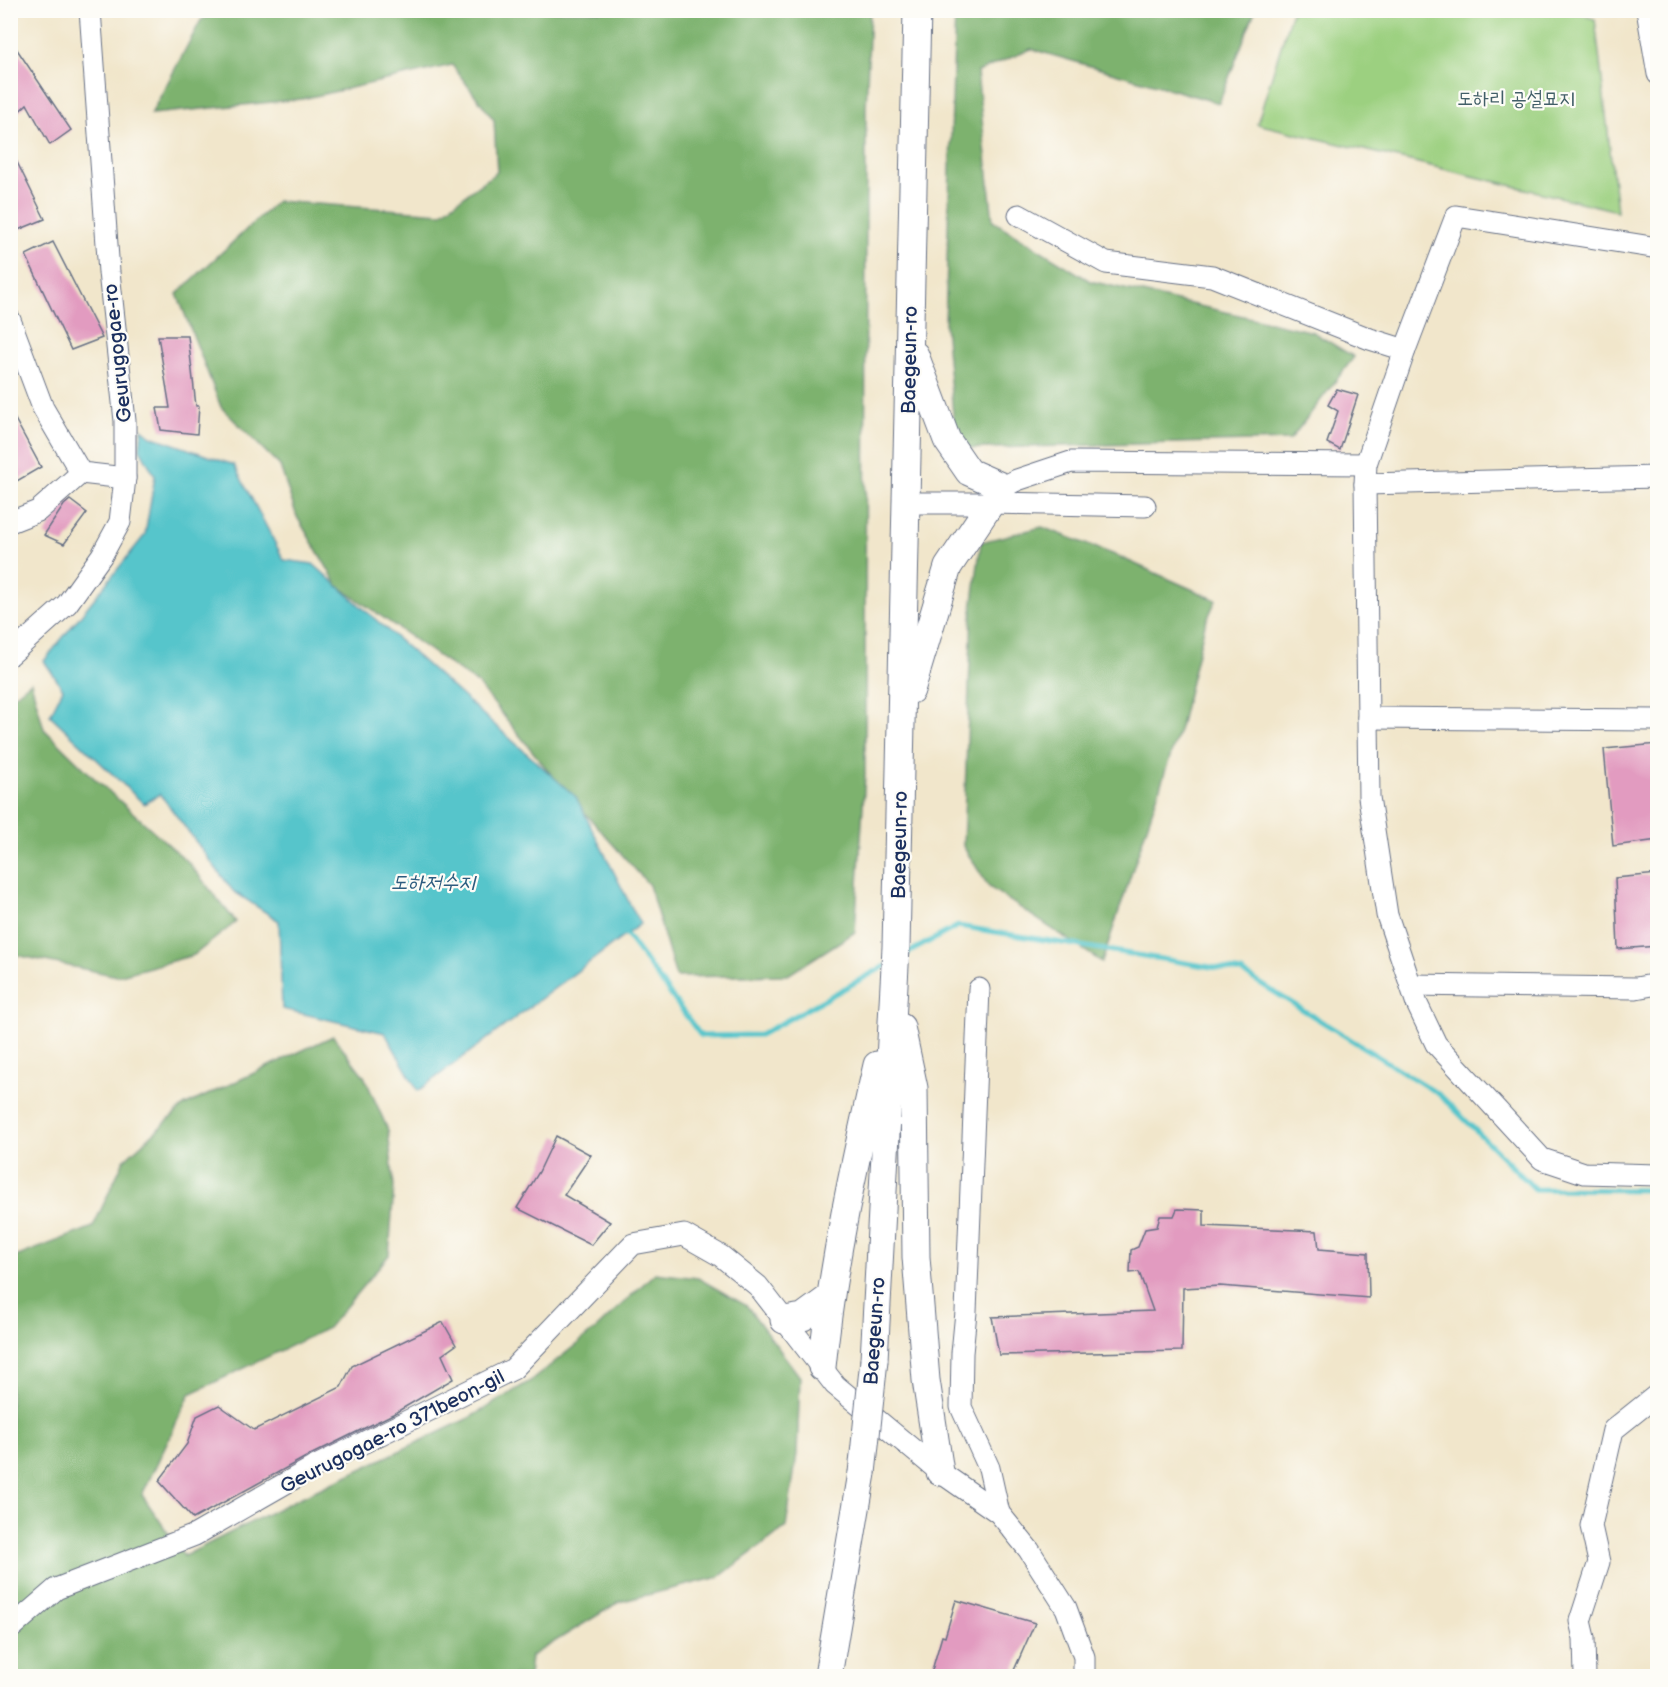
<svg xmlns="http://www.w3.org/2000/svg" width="1668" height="1687" font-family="'Balsamiq Sans','Poor Story',sans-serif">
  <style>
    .green { fill: #9cd080; stroke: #5c806f; stroke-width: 1.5 }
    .forest { fill: #7db26e; stroke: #4c7066; stroke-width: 1.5 }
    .water { fill: #57c5cb; stroke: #397a94; stroke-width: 1.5 }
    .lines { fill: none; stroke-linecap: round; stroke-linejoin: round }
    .stream { stroke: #57c5cb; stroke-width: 5 }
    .building { fill: #e29bc0 }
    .minor-casing { stroke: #666f84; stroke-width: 23 }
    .major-casing { stroke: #666f84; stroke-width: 29 }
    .minor { stroke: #fff; stroke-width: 21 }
    .major { stroke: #fff; stroke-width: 27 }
    .major-bridge-casing { stroke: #666f84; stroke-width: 29; stroke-linecap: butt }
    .major-bridge { stroke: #fff; stroke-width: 27 }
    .labels { text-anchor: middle; stroke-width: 4.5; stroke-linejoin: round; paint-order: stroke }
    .park-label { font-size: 20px; fill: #425f68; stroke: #fdfcf7 }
    .street-label { font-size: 20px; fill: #1b2f5e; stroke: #fdfcf7 }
    .water-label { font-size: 21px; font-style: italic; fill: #2d5c7f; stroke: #fdfcf7 }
  </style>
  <rect width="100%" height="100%" fill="#fdfcf7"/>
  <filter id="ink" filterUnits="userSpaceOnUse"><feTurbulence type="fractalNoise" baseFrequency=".0167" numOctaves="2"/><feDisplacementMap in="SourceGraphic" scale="12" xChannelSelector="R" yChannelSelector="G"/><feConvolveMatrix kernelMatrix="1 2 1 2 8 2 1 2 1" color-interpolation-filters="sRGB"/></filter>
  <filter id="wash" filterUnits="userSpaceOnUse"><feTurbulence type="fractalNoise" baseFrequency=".008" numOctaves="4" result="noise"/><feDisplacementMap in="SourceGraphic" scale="24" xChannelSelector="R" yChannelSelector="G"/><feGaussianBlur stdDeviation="1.35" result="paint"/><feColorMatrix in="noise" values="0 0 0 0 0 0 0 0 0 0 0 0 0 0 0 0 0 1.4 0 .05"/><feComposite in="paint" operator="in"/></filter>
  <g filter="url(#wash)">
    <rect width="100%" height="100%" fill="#f1e6cb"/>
    <!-- green -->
    <path class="green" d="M1292,11L1565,10L1595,19L1617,211L1257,124Z"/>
    <!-- forest -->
    <g class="forest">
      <path d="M219,11H870L866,110L865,775L855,932L788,975L676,977L649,885L554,778L478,684L338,586L297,517L280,466L221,407L177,294L277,201L441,213L497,172L494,120L452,65L302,99L151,114L201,20Z"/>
      <path d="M955,11H1255L1219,103L1031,49L977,72L993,221L1090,281L1313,332L1354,357L1290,440L956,449L945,325Z"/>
      <path d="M1042,527L1115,555L1216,600L1205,624L1180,727L1102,962L989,887L963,846L972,609L981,542Z"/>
      <path d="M31,682L44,729L93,777L188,862L236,922L194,955L117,976L11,954V698Z"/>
      <path d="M333,1036L364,1076L388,1130L394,1186L389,1255L328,1328L190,1394L142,1495L184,1556L287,1504L469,1418L532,1380L597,1328L655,1273L698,1278L747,1306L800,1377L797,1454L786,1527L719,1577L619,1602L531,1656L529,1676H11L10,1256L13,1258L93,1227L124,1160L184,1106Z"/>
    </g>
    <!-- water -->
    <path class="water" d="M142,429L151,436L234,465L284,560L313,564L576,797L640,924L418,1091L385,1033L282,1009L279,921L233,891L160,794L144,804L50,715L63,689L44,661L145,535L155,476L140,449Z"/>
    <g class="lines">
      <!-- stream -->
      <g class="stream">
        <path d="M626,934L701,1036L760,1035L885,966"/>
        <path d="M904,955L958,926L1242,972L1440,1095L1535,1189L1658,1190"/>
      </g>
    </g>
    <g id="blocks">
      <!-- building -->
      <g class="building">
        <path d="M10,39L71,130L50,145L27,104L10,120Z"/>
        <path d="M10,148L45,219L18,230L10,212Z"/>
        <path d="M53,242L102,338L71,350L26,255Z"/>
        <path d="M158,336H188L196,406H199L197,434L161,430L157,408H170Z"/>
        <path d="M1337,389L1358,395L1340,450L1327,443L1338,411L1328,405Z"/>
        <path d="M10,410L41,467L10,485Z"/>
        <path d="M70,500L87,513L64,544L44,535L64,505Z"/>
        <path d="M1658,744V840L1613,846L1604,749Z"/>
        <path d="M1658,874V946L1618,949L1615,878Z"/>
        <path d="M556,1136L591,1155L564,1195L610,1222L591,1245L517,1208L539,1172Z"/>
        <path d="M1177,1209L1204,1210V1226L1317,1231L1319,1249L1368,1253L1369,1298L1220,1286L1183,1288L1182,1351L999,1355L992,1317L1153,1311L1139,1272L1130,1273L1131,1250L1138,1247L1145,1229L1157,1227L1160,1216H1174Z"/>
        <path d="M443,1322L456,1345L442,1355L453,1379L393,1414L306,1457L193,1519L159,1481L187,1444L197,1416L219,1405L254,1430L341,1387L352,1366Z"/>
        <path d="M956,1600L1035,1623L1011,1677H930L942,1636L945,1637Z"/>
      </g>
    </g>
  </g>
  <g filter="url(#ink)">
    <use href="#blocks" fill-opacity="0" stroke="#666f84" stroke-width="1.5"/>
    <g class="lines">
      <defs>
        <g id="minor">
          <path d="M1647,10L1658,74"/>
          <path d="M1019,215L1106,263L1212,276L1370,339L1405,350"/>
          <path d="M1658,248L1456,216L1405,350L1366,464L1365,484L1369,797L1387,915L1417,1004L1436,1044L1542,1159L1584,1173L1658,1175"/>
          <path d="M10,320L43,408L81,473L125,478"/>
          <path d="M1365,484L1658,477"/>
          <path d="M906,503H991L1003,487L1017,480L1071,462L1366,464"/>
          <path d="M991,503L1145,506"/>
          <path d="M10,522L38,511L81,473"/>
          <path d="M10,655L67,604L102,555L120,522L125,478V421L109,272L90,10"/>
          <path d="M1368,718L1658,720"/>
          <path d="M1411,985L1636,988L1658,984"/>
          <path d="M979,989L966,1312L962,1353L961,1407L989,1468L999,1513"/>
          <path d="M10,1629L56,1589L195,1535L312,1468L513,1369L633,1244L684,1235L721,1256L758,1286L835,1385L940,1472L999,1513L1029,1550L1066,1608L1084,1657V1676"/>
          <path d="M1585,1676L1584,1638L1580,1621L1599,1562L1591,1526L1613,1430L1658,1394"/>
        </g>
        <g id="major">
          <path d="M915,355L947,440L969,472L1003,487"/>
          <path d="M911,690L948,567L991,503"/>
          <path d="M901,1027L914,1088L916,1257L926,1380L940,1472"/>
          <path d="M784,1320L803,1317L829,1298"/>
          <path d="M874,1360L896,947L917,10"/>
          <path d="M822,1367C832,1265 854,1165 877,1065"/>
          <path d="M828,1676L862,1473"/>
        </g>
      </defs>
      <!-- minor casing -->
      <use href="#minor" class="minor-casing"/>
      <!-- major casing -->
      <use href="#major" class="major-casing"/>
      <!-- minor -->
      <use href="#minor" class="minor"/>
      <!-- major -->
      <use href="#major" class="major"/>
      <defs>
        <path id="major-bridge" d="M862,1473L874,1360"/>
      </defs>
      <!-- major-bridge casing -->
      <use href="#major-bridge" class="major-bridge-casing"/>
      <!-- major-bridge -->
      <use href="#major-bridge" class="major-bridge"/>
    </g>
  </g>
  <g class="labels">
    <!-- park labels -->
    <g class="park-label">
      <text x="1516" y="105">도하리 공설묘지</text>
    </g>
    <!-- street labels -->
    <g class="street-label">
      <text transform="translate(117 353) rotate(-96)" y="7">Geurugogae-ro</text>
      <text transform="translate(909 360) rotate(-89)" y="7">Baegeun-ro</text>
      <text transform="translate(899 845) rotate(-89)" y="7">Baegeun-ro</text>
      <text transform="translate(874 1331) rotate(-86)" y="7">Baegeun-ro</text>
      <text transform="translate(392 1431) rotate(-27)" y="7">Geurugogae-ro 371beon-gil</text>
    </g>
    <!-- water labels -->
    <g class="water-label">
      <text x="433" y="889">도하저수지</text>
    </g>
  </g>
  <!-- margin -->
  <rect width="1668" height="1687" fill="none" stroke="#fdfcf7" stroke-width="36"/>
</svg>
